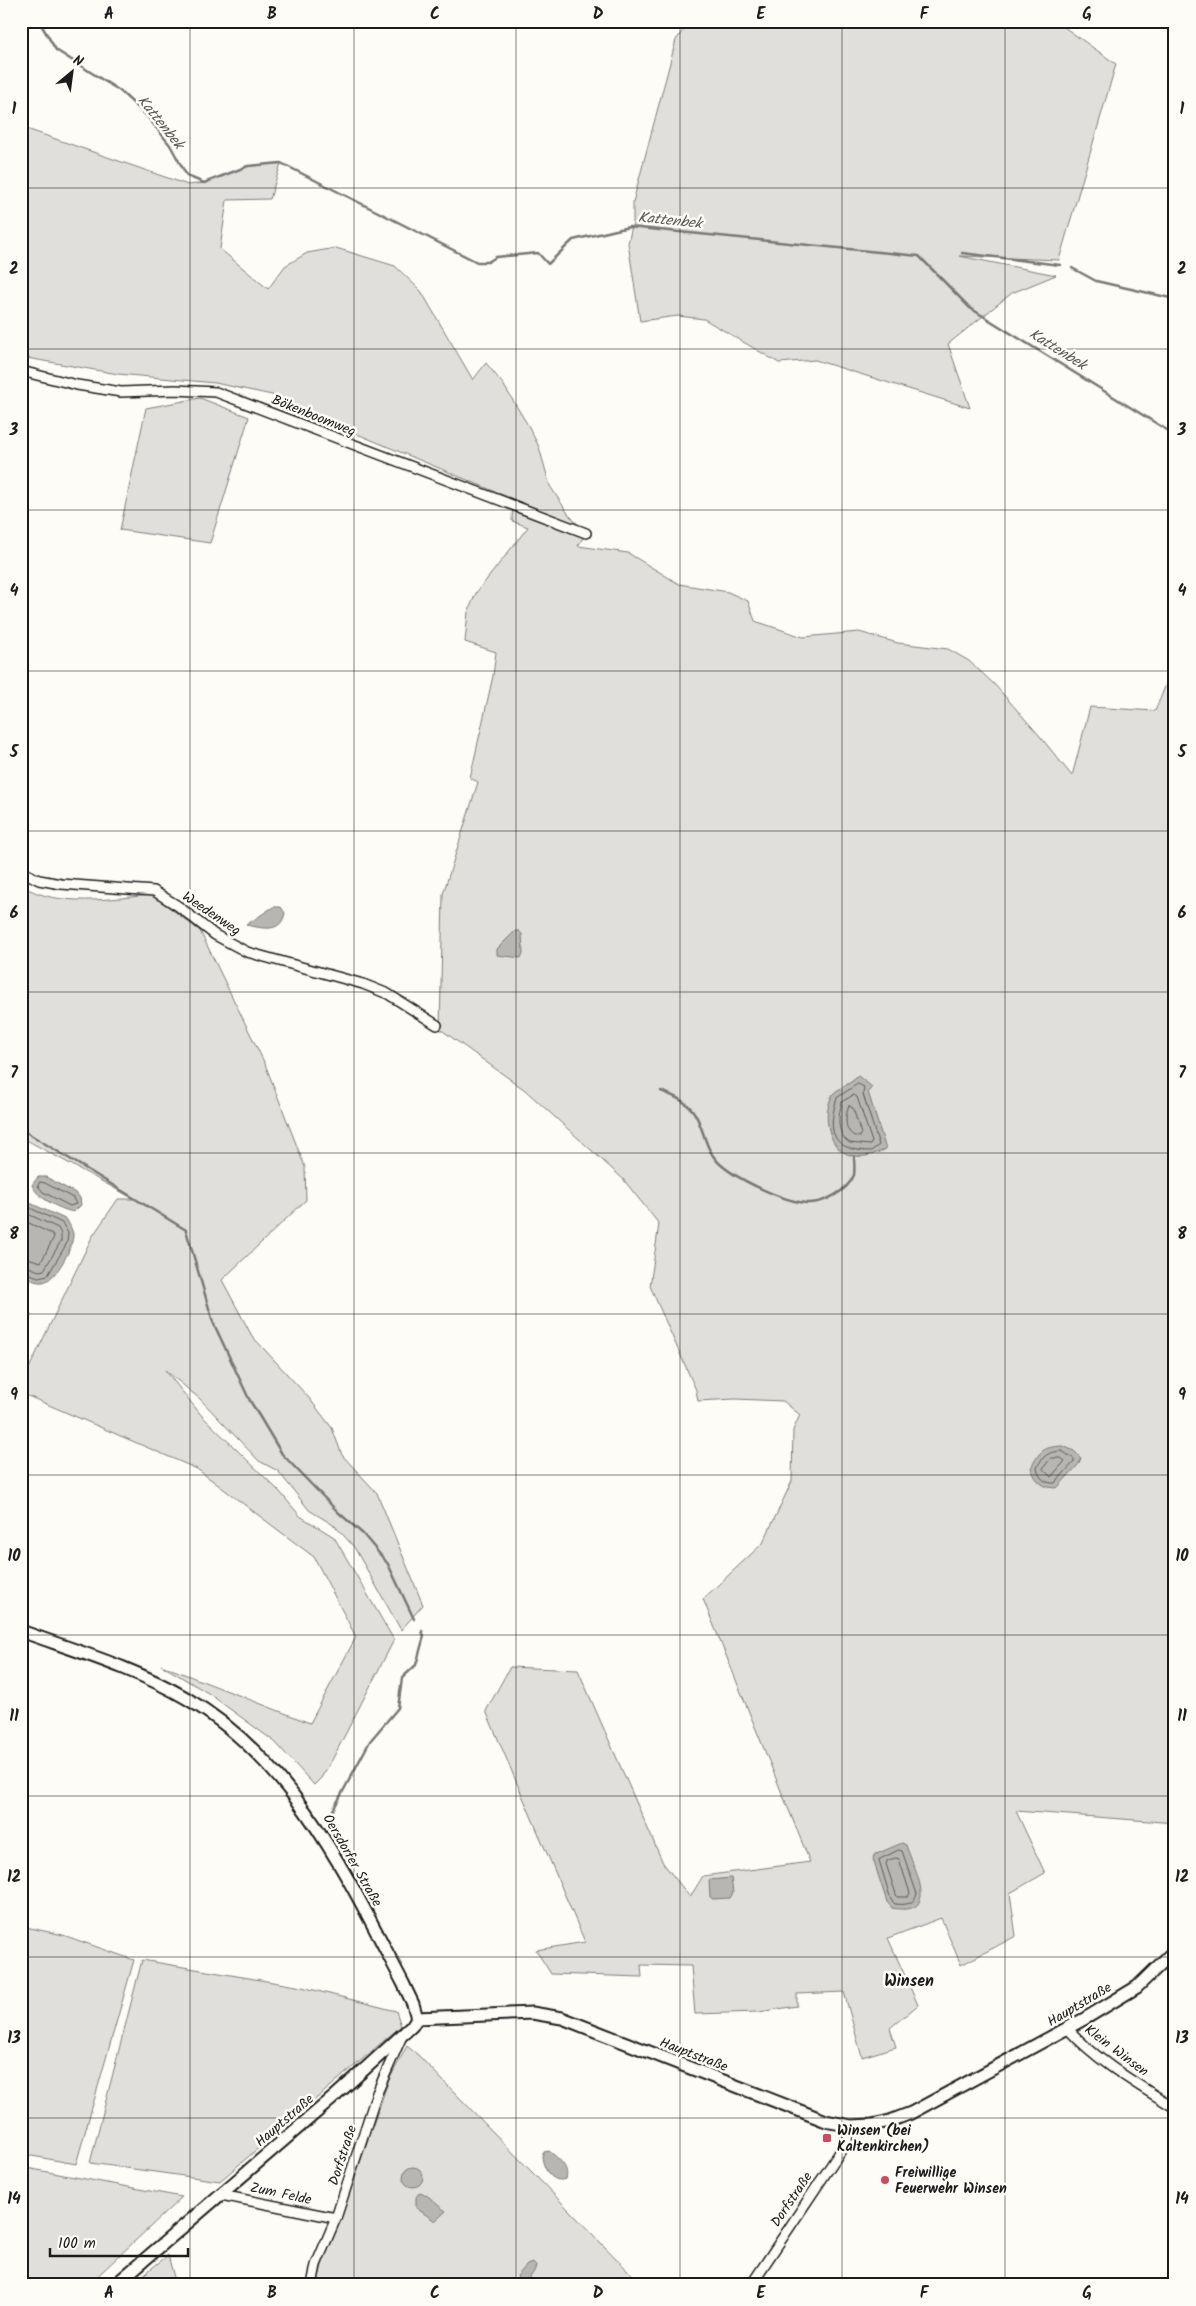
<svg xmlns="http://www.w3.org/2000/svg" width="1196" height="2306" font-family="Kalam,sans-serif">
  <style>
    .green { fill: #e0dfdb; stroke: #7e7e7c }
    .water { fill: #b7b6b2; stroke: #797876 }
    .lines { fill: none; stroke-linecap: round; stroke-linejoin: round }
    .shore { stroke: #5a5a58; stroke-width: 1 }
    .stream { stroke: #797876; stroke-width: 2.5 }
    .minor-casing { stroke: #1c1c1c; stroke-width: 12 }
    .tertiary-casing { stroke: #1c1c1c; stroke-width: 15 }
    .minor { stroke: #fdfcf7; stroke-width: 9 }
    .tertiary { stroke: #fdfcf7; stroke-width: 11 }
    .grid { fill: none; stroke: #1c1c1c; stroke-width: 1; stroke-opacity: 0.55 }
    .poi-dot { fill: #d1495b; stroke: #fdfcf7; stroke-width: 2 }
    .labels { text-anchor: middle; stroke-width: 5; stroke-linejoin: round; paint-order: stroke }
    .street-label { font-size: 14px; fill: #1c1c1c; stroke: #fdfcf7 }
    .poi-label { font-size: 14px; font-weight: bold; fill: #1c1c1c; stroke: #fdfcf7; text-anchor: start }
    .water-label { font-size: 15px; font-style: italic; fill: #5a5a58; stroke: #fdfcf7 }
    .quarter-label { font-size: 16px; font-weight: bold; fill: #1c1c1c; stroke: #fdfcf7 }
    .neatline { fill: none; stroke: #1c1c1c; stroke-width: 2 }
    .grid-label { font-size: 16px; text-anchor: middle; font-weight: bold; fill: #1c1c1c }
  </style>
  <rect width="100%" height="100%" fill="#fdfcf7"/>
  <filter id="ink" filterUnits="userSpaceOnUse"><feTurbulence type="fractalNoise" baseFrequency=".02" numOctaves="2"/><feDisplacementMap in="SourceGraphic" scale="10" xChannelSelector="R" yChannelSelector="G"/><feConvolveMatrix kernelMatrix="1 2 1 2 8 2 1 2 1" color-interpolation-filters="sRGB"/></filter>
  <g filter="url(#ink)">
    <!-- green -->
    <g class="green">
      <path d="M690,21H1050L1057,22L1116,64L1059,260L959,256L1056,275L1012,293L948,344L970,408L815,360L779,363L704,319L678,316L640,321L628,243L633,222V202L676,40Z"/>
      <path d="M21,127L188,185L204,183L248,166L281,163L270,199L227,200L220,249L268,289L285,266L307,253L336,248L395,266L421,291L473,380L486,363L503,384L529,427L539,447L550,486L569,515L586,533L578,546L628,553L679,584L728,592L748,601L755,621L803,637L859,632L898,643L948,649L969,661L994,684L1039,735L1072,776L1090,707L1155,711L1175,662V1823L1016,1811L1045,1873L1010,1893L1016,1936L961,1965L941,1918L888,1938L918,2005L890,2028L896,2047L862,2057L844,1992L797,1994V2006L759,2012L695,2014L691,1966L641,1965L642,1977L551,1974L536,1950L585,1942L486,1711L510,1667L578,1670L663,1863L690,1897L703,1876L810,1862L703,1599L763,1543L792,1481L793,1430L800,1415L783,1401L735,1399L698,1401L696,1390L650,1286L659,1224L623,1179L525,1090L440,1029L443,894L478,782L470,778L493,676L496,652L465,642L468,612L476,593L528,527L512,521L513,499L338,426L272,395L215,383L118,374L21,357Z"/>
      <path d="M200,398L249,417L210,543L120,530L146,408Z"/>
      <path d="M21,885C58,909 112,898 153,895L200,931L265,1064L305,1167L306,1200L222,1280L252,1336L309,1398L332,1428L342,1455L377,1493L423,1605L401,1630L354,1547L335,1526L309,1510L278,1471L259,1461L200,1399L165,1370L202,1416L280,1492L300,1516L334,1537L394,1640L332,1760L321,1778L314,1785L275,1742L208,1693L161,1665L310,1723L356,1637L314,1557L197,1469L21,1393V1385L92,1237L118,1199H134L21,1137Z"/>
      <path d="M21,1926L63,1935L134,1960L76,2164L21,2154Z"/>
      <path d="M142,1960L302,1987L396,2011L401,2026L220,2181L90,2163Z"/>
      <path d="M407,2046L418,2055L642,2285H320L318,2281L325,2254L341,2217L388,2082Z"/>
      <path d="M21,2167L182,2197L88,2285H21Z"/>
      <path d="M168,2255L176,2285H131Z"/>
    </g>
    <!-- water -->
    <g class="water">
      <path d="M273,907H281L285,913C281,934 262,928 246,925Z"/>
      <path d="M515,931H519L522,934L523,953L521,958L497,955V949Z"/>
      <path d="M858,1076L872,1087L868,1092L886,1149C859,1163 833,1158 828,1125C826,1116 828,1102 833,1094C838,1088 851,1084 858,1076Z"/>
      <path d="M38,1177H46L77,1194L80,1198L81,1205L74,1212C61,1210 37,1198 32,1185Z"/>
      <path d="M25,1203H30L67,1220C69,1224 72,1229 73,1234C74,1246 56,1280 43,1282C35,1283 28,1278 21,1274V1206Z"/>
      <path d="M21,1299C37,1313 29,1325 21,1341Z"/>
      <path d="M1063,1446L1074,1451L1081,1458L1078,1465L1057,1488C1043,1488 1036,1482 1031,1468C1040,1450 1043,1447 1063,1446Z"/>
      <path d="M902,1843L906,1845C914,1870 942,1917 892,1908L887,1902L873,1859L874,1855Z"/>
      <path d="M731,1878L733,1893L730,1898L713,1899L710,1897L709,1880Z"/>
      <path d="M549,2151C558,2158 570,2167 566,2179C552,2184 543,2169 542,2156L544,2152Z"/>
      <circle cx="413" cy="2177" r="10"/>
      <path d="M420,2192C430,2195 437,2206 446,2211L435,2221L416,2208V2197Z"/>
      <path d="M532,2263L536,2265C535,2273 528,2280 521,2284L517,2276L527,2265Z"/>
    </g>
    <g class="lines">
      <!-- shore -->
      <g class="shore">
        <path d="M858,1084L864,1087L863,1094L879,1145L871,1151C833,1151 826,1133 837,1098Z"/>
        <path d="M854,1095L857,1097L872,1142L870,1145L850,1143C836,1135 838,1116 842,1102Z"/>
        <path d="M849,1106L853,1108L861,1134L860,1137C844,1136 844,1118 849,1106Z"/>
        <path d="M40,1182L45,1183L73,1198L76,1204L70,1206L43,1192L38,1186Z"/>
        <path d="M21,1210L30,1208L62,1223L68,1233L67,1243L48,1275L38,1277L21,1270"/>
        <path d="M21,1216L30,1215L58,1228L61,1234V1241L44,1270L39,1271L21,1264"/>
        <path d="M21,1224L29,1223L52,1234L54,1237L41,1262L21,1256"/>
        <path d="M1062,1451L1074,1459V1462L1055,1483C1045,1484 1038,1477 1037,1468C1043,1455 1048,1452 1062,1451Z"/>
        <path d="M1051,1458H1061L1065,1461L1051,1477L1043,1469Z"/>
        <path d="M899,1850L902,1851L917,1894C914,1905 904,1905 895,1904L891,1900L879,1860Z"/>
        <path d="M896,1858L899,1859L910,1893L908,1897H897L886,1864L887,1861Z"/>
      </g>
      <!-- stream -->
      <g class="stream">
        <path d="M39,21L56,50L120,91L146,115L170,145L187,176L204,183L248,166L281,163L477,262H488L496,257L538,253L548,264L573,240L629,227L919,256L970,308L1175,435"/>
        <path d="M962,253L1060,265"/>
        <path d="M1072,268L1096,281L1175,299"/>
        <path d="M661,1091C674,1096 688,1102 695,1114C704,1129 705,1149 718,1162C734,1178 784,1202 807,1203C823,1204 848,1191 854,1175C855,1170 854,1161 854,1156"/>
        <path d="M21,1129L186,1230L213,1322L249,1399L282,1454L338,1512L363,1534L388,1564L414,1619"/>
        <path d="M333,1810L370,1741L398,1708L402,1678L416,1665L424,1636L422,1631"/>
      </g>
      <defs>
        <g id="minor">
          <path d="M21,371L77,385L121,392L175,390L216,392L586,533"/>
          <path d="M21,871L39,880L61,884L154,891L178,906L215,935L247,952L363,984L388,994L437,1025"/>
          <path d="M1068,2029C1098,2062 1137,2084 1175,2108"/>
          <path d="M221,2195L336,2218"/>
          <path d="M315,2285L313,2280L316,2265L336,2218L377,2093L402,2036"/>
          <path d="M751,2285L846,2143L851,2126"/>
        </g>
        <g id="tertiary">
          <path d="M21,1631C76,1651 135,1668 186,1698C294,1761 347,1876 403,1983L413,2004L417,2018"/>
          <path d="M417,2018L532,2013L562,2018L826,2121L851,2126L872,2125L890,2121L911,2113L1086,2018L1137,1987L1175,1950"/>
          <path d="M115,2285L334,2097L412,2026L417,2018"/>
        </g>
      </defs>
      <!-- minor casing -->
      <use href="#minor" class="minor-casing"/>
      <!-- tertiary casing -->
      <use href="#tertiary" class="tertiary-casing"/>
      <!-- minor -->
      <use href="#minor" class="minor"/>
      <!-- tertiary -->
      <use href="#tertiary" class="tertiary"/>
    </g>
  </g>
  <!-- grid -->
  <path class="grid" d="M190,21V2285M354,21V2285M516,21V2285M680,21V2285M842,21V2285M1005,21V2285M21,188H1175M21,349H1175M21,510H1175M21,671H1175M21,831H1175M21,992H1175M21,1153H1175M21,1314H1175M21,1475H1175M21,1635H1175M21,1796H1175M21,1957H1175M21,2118H1175"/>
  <!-- markers -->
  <g class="poi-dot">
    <rect x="822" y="2133" width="10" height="10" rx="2.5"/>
    <circle cx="885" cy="2180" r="5"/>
  </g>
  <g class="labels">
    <!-- street labels -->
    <g class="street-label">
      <text transform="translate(314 415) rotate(22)" y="5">Bökenboomweg</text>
      <text transform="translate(212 913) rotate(34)" y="5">Weedenweg</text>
      <text transform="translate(353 1860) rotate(60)" y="5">Oersdorfer Straße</text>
      <text transform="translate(1079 2004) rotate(-31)" y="5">Hauptstraße</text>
      <text transform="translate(1117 2050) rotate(37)" y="5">Klein Winsen</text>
      <text transform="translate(694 2054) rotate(21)" y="5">Hauptstraße</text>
      <text transform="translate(284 2120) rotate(-41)" y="5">Hauptstraße</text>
      <text transform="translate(342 2155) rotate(-72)" y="5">Dorfstraße</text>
      <text transform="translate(281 2193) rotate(12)" y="5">Zum Felde</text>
      <text transform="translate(791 2199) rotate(-56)" y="5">Dorfstraße</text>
    </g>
    <!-- poi labels -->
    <g class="poi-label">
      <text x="837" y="2135">Winsen (bei<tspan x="837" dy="16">Kaltenkirchen)</tspan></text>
      <text x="895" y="2177">Freiwillige<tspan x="895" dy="16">Feuerwehr Winsen</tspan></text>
    </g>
    <!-- water labels -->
    <g class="water-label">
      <text transform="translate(161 122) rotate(51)" y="5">Kattenbek</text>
      <text transform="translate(670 220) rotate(6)" y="5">Kattenbek</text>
      <text transform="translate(1058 349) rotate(32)" y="5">Kattenbek</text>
    </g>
    <!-- quarter labels -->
    <g class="quarter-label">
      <text x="909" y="1986">Winsen</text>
    </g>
  </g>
  <!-- margin -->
  <rect width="1196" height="2306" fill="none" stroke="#fdfcf7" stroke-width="55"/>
  <!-- north arrow -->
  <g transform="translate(72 72) rotate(29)" stroke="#fdfcf7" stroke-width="4" paint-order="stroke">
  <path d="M0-4L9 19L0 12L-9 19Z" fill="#1c1c1c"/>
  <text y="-8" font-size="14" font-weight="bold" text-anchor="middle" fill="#1c1c1c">N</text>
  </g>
  <!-- scale -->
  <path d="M50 2248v8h138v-8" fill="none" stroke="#1c1c1c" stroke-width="2.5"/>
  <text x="58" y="2248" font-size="15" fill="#1c1c1c" stroke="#fdfcf7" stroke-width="4" paint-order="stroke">100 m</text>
  <rect x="28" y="28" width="1140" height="2250" class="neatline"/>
  <g class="grid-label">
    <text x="109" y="19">A</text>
    <text x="272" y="19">B</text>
    <text x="435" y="19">C</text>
    <text x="598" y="19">D</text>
    <text x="761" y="19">E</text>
    <text x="924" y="19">F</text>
    <text x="1087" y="19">G</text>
    <text x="14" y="114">1</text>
    <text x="1182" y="114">1</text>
    <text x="14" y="274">2</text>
    <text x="1182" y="274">2</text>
    <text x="14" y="435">3</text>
    <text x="1182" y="435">3</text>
    <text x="14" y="596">4</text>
    <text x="1182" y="596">4</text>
    <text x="14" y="757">5</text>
    <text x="1182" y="757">5</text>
    <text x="14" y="918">6</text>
    <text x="1182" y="918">6</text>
    <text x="14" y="1078">7</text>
    <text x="1182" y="1078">7</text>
    <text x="14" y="1239">8</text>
    <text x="1182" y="1239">8</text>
    <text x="14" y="1400">9</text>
    <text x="1182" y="1400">9</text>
    <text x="14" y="1561">10</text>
    <text x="1182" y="1561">10</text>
    <text x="14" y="1721">11</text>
    <text x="1182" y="1721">11</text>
    <text x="14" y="1882">12</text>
    <text x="1182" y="1882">12</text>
    <text x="14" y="2043">13</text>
    <text x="1182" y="2043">13</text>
    <text x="14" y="2204">14</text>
    <text x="1182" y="2204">14</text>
    <text x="109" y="2298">A</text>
    <text x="272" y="2298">B</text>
    <text x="435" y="2298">C</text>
    <text x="598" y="2298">D</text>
    <text x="761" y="2298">E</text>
    <text x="924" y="2298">F</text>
    <text x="1087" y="2298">G</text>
  </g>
</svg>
